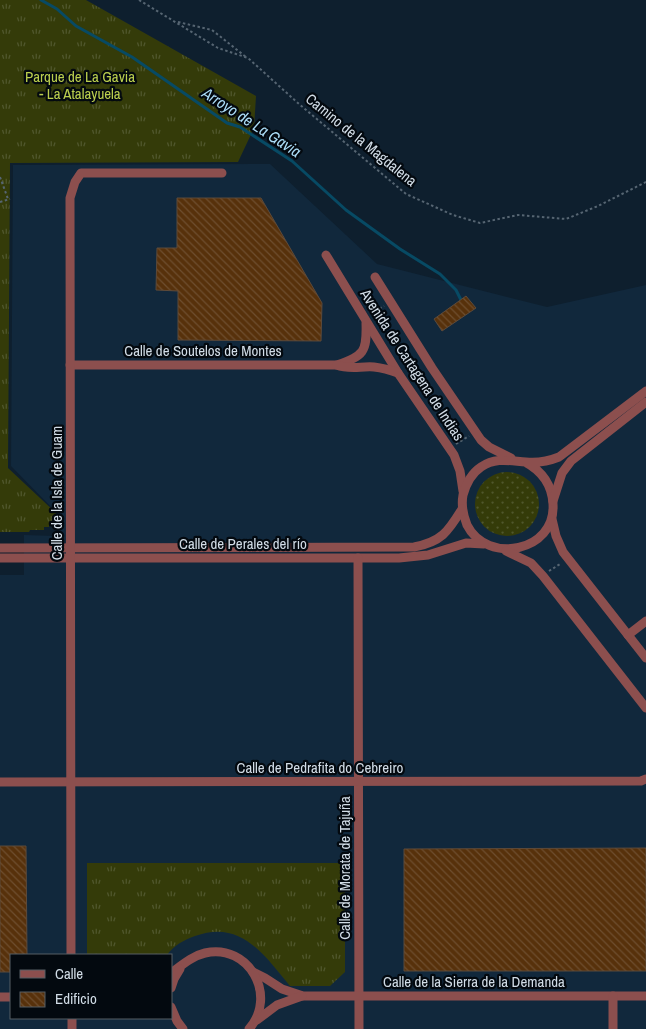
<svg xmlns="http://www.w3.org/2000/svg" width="646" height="1029" font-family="'Archivo Narrow',sans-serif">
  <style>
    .built { fill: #11283c; fill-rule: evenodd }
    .grass { fill: url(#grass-tufts) }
    .garden { fill: url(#garden-dots) }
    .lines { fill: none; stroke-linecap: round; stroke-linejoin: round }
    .stream { stroke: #074a64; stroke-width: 3 }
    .building { fill: url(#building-back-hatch); stroke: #5d4a3a }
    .path { stroke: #566572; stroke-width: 2; stroke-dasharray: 2.5 2.5; stroke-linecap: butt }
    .street { stroke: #8c4f4e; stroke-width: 9 }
    .labels { text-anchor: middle; stroke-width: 4.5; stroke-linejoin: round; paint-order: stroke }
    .park-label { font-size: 15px; fill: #bbcf4e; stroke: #03090f }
    .street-label { font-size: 15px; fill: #d2dde7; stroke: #03090f }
    .water-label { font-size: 16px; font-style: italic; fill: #abdcf6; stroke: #03090f }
  </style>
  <defs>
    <pattern id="grass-tufts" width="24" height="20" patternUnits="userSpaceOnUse" patternTransform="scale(1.25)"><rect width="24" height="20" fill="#343b09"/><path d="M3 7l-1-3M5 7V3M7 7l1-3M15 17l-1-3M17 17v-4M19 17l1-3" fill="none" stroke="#50572d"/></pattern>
    <pattern id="garden-dots" width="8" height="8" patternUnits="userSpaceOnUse" patternTransform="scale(1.25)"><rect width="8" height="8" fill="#343b09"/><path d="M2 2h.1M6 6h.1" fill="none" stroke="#50572d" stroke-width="1.8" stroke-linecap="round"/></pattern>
    <pattern id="building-back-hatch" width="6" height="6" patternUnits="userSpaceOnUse" patternTransform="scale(1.25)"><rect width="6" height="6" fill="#57310b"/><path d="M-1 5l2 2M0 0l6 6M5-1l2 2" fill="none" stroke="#6e4e2f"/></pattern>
  </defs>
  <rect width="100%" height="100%" fill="#0e1f2e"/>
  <!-- built -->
  <path class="built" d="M270,164L377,264L547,307L646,285V1029H0V575H24V535L54,536L60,527L61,517L11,466L13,165ZM11,955H171V1018H11Z"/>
  <!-- grass -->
  <g class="grass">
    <path d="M0,0H86L256,96L254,128L238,162L10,163L8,468L56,513L57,524H49V527H44V530H30L29,532H0Z"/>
    <path d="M87,863H345V972L330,986H290C264,955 241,919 195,936C184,940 174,945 167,955H87Z"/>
  </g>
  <!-- garden -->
  <circle class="garden" cx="507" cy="504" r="32"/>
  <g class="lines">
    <!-- stream -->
    <path class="stream" d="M41,0L57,9L76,26L132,57L227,123L240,127L292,161L346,210L400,249L440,274L456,290L461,300"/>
  </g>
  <!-- building -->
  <g class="building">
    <path d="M177,198H261L322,303L321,341L178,340V291L156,290L157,248H177Z"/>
    <path d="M466,296L476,308L442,331L434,319Z"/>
    <path d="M0,846H26L27,955H11V972H0Z"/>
    <path d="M646,848V971H404V849Z"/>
  </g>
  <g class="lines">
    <!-- path -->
    <g class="path">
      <path d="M139,0L218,48L248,58L299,104L406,194L453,215L480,223L518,215L566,219L598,206L646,182"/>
      <path d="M178,22L212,30L246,57"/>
      <path d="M0,177L8,199"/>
      <path d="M0,202L10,199"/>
      <path d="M371,314L384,306"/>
      <path d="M456,444L469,436"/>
      <path d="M549,571L560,564"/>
    </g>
    <!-- street -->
    <g class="street">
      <path d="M326,255L398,373L454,455L460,471L463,491"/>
      <path d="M375,277L432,368L481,440L489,447L511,458"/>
      <path d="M70,365H337C364,355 367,353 366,323"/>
      <path d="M337,365C349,370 361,366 374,367C383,368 390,370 398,373"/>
      <path d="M525,462C542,471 552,485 553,504C556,552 487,565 467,525C463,515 461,506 463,495C466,484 472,473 481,467C496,457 510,461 526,462C537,463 549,461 559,457L646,391"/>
      <path d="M553,501L562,473L571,461L646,402"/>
      <path d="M552,519L556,536L563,552L646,658"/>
      <path d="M0,548L414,547C441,542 448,532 462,509"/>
      <path d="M506,551L531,563L543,576L646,708"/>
      <path d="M0,558H399L428,555L466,543L484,544"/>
      <path d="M358,558L359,1029"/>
      <path d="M628,635L646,621"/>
      <path d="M0,782L641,781L646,779"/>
      <path d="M71,955L70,198L75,182L81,173H222"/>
      <path d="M253,972L265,978L282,989L303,996H646"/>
      <path d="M171,973C182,965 192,956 205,953C249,943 278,996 249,1029"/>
      <path d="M171,988L174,979L180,969"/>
      <path d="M613,996V1029"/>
      <path d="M0,997H11"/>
      <path d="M171,1007L177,1021L183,1029"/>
      <path d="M72,1018V1029"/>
      <path d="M257,1020L277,1005L302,996"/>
    </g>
  </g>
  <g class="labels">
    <!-- park labels -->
    <g class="park-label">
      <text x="80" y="82">Parque de La Gavia<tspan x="80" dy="17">- La Atalayuela</tspan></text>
    </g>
    <!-- street labels -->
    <g class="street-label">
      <text transform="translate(361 140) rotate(39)" y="5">Camino de la Magdalena</text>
      <text x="203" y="356">Calle de Soutelos de Montes</text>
      <text transform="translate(412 365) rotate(57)" y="5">Avenida de Cartagena de Indias</text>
      <text transform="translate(57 493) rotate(-90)" y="5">Calle de la Isla de Guam</text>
      <text x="243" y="549">Calle de Perales del río</text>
      <text x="320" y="773">Calle de Pedrafita do Cebreiro</text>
      <text transform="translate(345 868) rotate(-90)" y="5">Calle de Morata de Tajuña</text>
      <text x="474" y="987">Calle de la Sierra de la Demanda</text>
    </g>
    <!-- water labels -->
    <g class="water-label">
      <text transform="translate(252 122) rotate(33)" y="6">Arroyo de La Gavia</text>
    </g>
  </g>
  <!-- legend -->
  <rect x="10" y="954" width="162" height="65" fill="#03090f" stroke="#565e65"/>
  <rect x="20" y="970" width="25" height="8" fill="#8c4f4e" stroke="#565e65"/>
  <text x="55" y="979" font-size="15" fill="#d2dde7">Calle</text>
  <rect x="20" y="992" width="25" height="15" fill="url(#building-back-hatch)" stroke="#565e65"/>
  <text x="55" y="1004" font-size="15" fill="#d2dde7">Edificio</text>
</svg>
